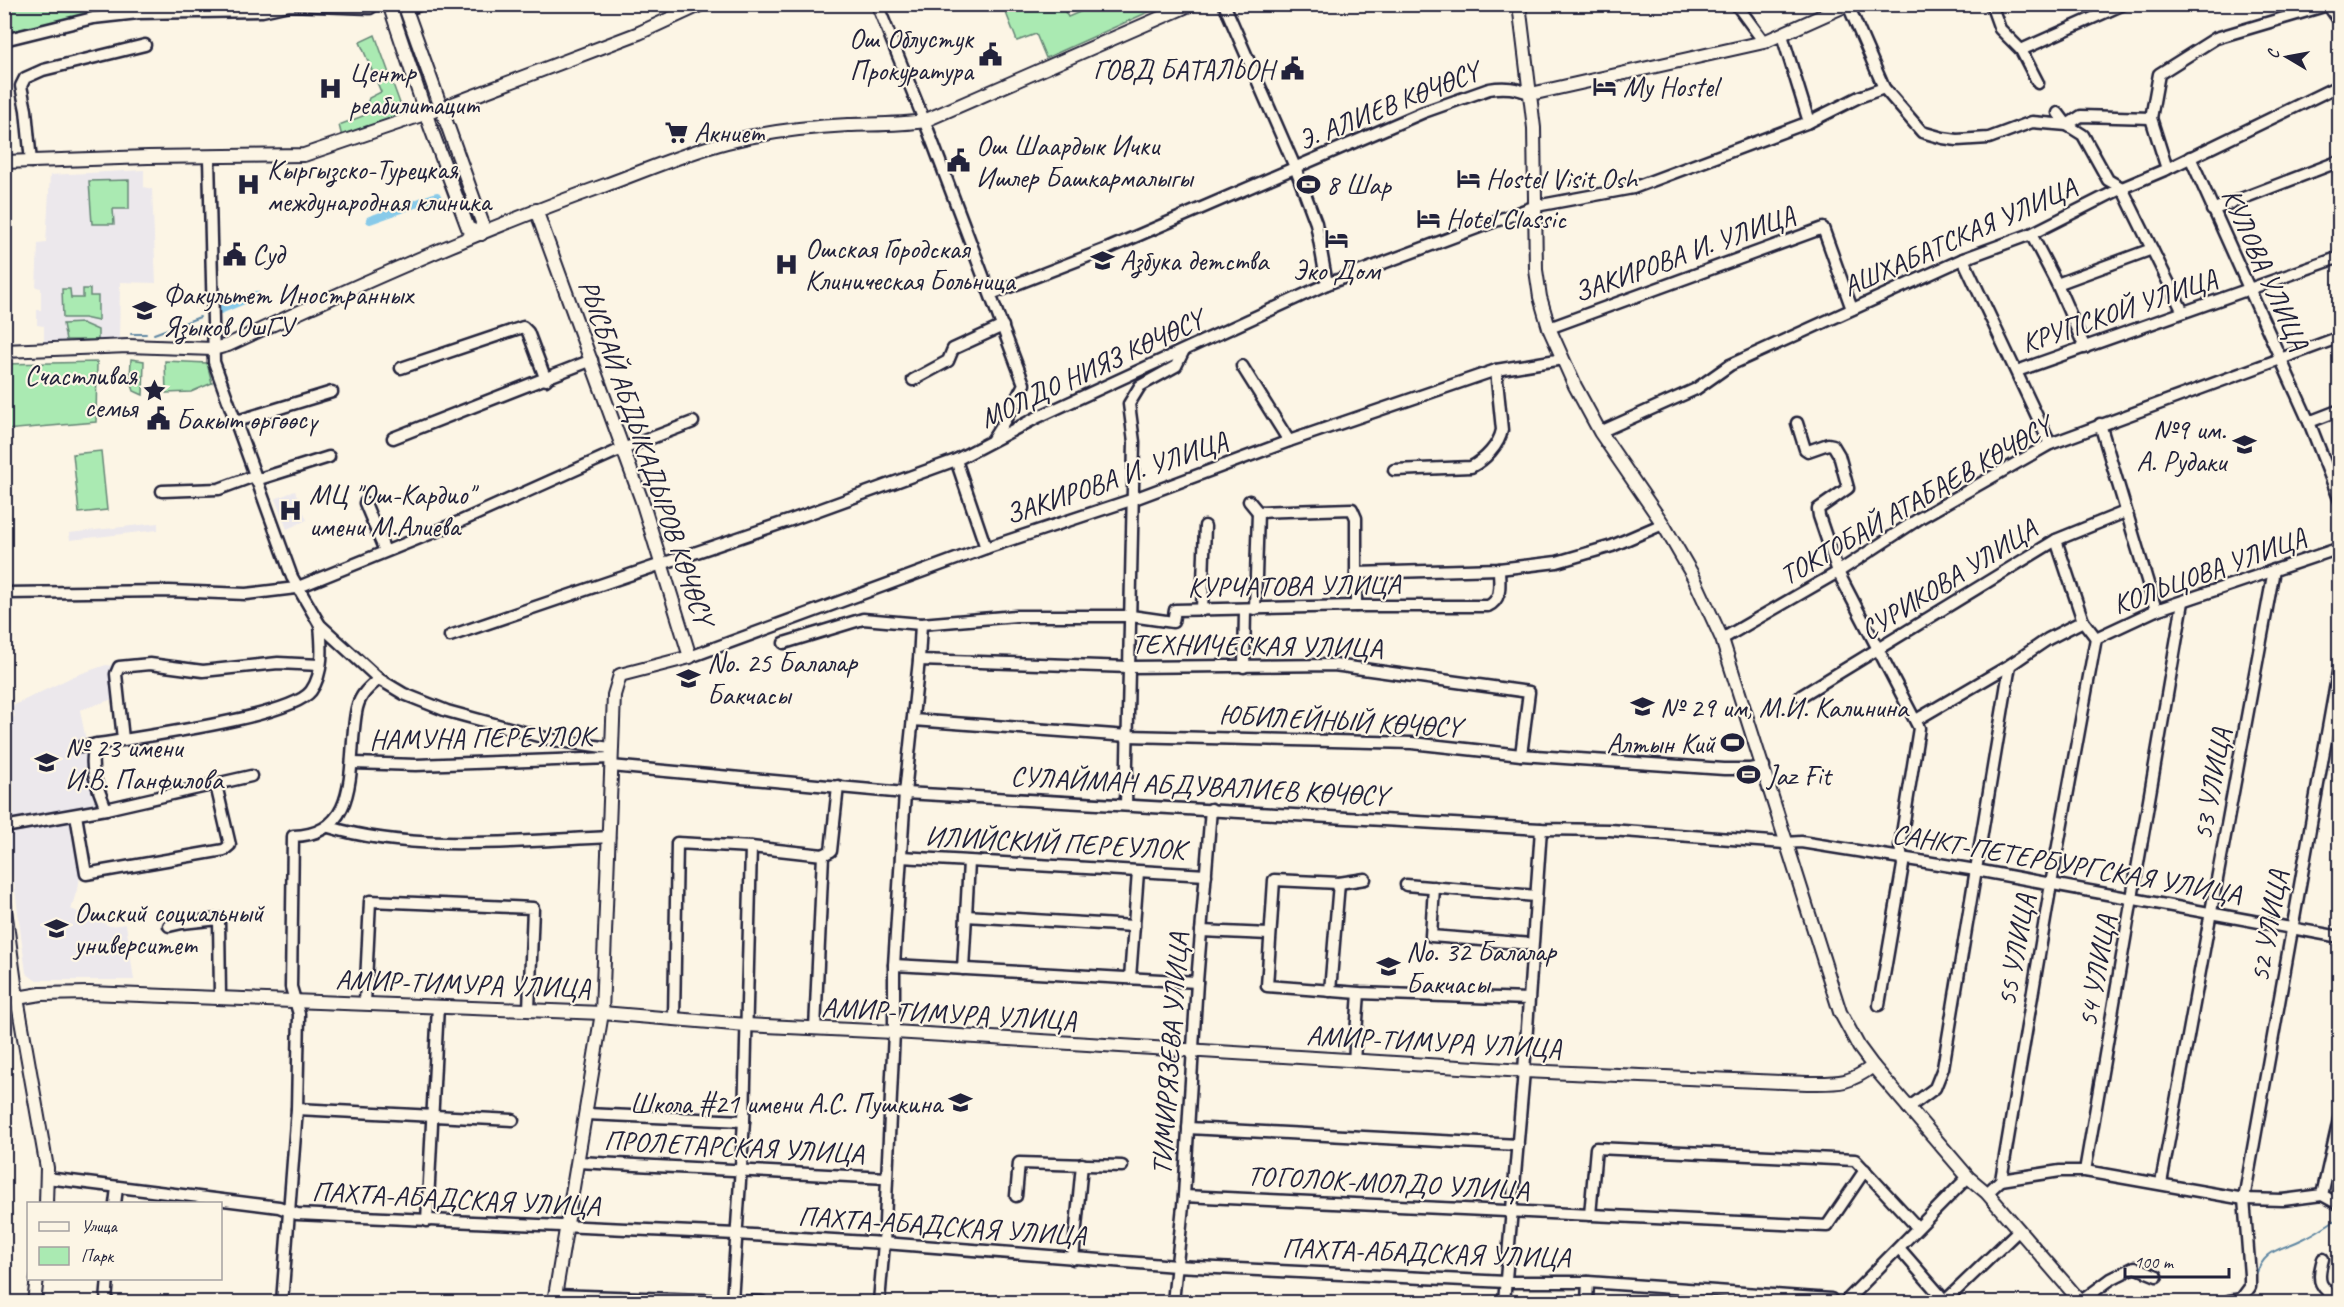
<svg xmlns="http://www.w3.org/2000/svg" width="2344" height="1307" font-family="Caveat,sans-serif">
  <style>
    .built { fill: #ece8ec }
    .green { fill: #aaeab2; stroke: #668676; stroke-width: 1.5 }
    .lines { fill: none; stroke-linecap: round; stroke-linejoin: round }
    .stream { stroke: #5f87a3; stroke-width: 2 }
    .canal { stroke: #88cae9; stroke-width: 8 }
    .minor-casing { stroke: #22223b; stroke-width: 15 }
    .major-casing { stroke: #22223b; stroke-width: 16 }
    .minor { stroke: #fcf5e5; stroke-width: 10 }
    .major { stroke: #fcf5e5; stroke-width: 12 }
    .labels { text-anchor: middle; stroke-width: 4.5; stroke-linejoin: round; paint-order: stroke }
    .poi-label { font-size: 28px; fill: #22223b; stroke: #fcf5e5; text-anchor: start }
    .street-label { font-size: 28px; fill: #22223b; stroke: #fcf5e5 }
  </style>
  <rect width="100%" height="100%" fill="#fcf5e5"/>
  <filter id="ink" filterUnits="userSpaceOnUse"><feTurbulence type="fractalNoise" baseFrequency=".0167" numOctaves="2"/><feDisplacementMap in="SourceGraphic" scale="12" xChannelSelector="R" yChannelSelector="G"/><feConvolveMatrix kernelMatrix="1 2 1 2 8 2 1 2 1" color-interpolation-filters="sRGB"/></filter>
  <g filter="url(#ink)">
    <!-- built -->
    <g class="built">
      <path d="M144,170V187L152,189L156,283L120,282L119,342H44V326L37,325V310H41V288L36,287L38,244L46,243L50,175Z"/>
      <path d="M295,491L307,520L287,529L275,499Z"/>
      <path d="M158,523V530L70,540L69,533Z"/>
      <path d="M106,665L113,666L119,697L80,710L99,807L7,822L4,805V721L15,716L10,707L74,676Z"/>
      <path d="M69,819L75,825L81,864L79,883L71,909L110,926L126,924L134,980H35L26,973L7,830Z"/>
    </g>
    <!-- green -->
    <g class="green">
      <path d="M5,5H118L5,38Z"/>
      <path d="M1003,5H1061L1068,17L1096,5H1164L1046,58L1036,34L1017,41Z"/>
      <path d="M375,35L405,117L342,137L339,125L363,116L369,98L381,92L360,42Z"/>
      <path d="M129,180V209H113L114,224H92L89,181Z"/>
      <path d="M62,289H70L71,298H83V289H90V296H98V321L84,318H63Z"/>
      <path d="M82,323L98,330V340H66L63,324Z"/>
      <path d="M131,359L144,361L143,395L134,391L130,379Z"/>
      <path d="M165,361L207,363L212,383L191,392L166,393Z"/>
      <path d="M97,362L96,422L5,430V364Z"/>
      <path d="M101,451L107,510L79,513L73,454Z"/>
    </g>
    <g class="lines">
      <!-- stream -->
      <g class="stream">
        <path d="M131,334H146"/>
        <path d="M154,334L200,317"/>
        <path d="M4,412L8,402"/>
        <path d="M2255,1277C2265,1248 2279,1251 2303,1239C2316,1233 2328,1224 2340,1217"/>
      </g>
      <!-- canal -->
      <g class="canal">
        <path d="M370,220L437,196"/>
        <path d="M215,312L256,295"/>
      </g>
      <defs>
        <g id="minor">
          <path d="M877,4L928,130L1024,384L1008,415L993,439"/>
          <path d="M1224,4L1295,167L1316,223L1327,284"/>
          <path d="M1736,4L1764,42"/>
          <path d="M1991,4L2000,29L2021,50L2038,83"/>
          <path d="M1848,5L1884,88L1922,132L1943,138L1957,140L1989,138L2032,122L2067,125L2081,116L2151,118"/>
          <path d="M2328,5L2340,22"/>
          <path d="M405,9L417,6"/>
          <path d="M1782,35L1809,122"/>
          <path d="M4,40L93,18L138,13L262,11L289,5L370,8L376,4"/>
          <path d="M2021,50L2124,4"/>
          <path d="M2058,113L2067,125L2083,135L2108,180L2122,188L2183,312"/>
          <path d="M2190,157L2309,422L2340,501"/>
          <path d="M209,158L214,362L292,577L320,625L379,679L404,694L447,711L553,740L610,748"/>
          <path d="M31,162L26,110L21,86L25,78L43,70L145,45"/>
          <path d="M2167,169L2151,118L2159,74L2216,38L2331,4"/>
          <path d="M2212,210L2340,161"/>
          <path d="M2031,234L2057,284L2085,348"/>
          <path d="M1963,259L2050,444"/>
          <path d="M2057,284L2152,249"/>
          <path d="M991,294L1109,248L1424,112L1489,89C1505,86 1516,88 1531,94"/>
          <path d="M1549,328L1823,228L1852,309"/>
          <path d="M1242,366L1289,441"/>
          <path d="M401,368L523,327L528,332L546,380"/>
          <path d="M2017,371L2340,257"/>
          <path d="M913,380L948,361L953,349L1003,326"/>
          <path d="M237,421L332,392"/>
          <path d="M2309,422L2340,410"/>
          <path d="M1797,423L1805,449L1808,451L1828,444L1833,445L1839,455L1848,488L1818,509L1819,516L1838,572L1919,728L1900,846L1903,865L1879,1005"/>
          <path d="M2100,424L2156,610"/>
          <path d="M1600,432L1696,389L1730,365L1963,259L2031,234L2122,188L2167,169L2340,85"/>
          <path d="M393,438L592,360"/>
          <path d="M956,460L986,548"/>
          <path d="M1394,470L1471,467C1485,460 1499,445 1502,430L1496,370"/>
          <path d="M256,480L329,457"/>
          <path d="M162,491L219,489L254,476"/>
          <path d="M1249,501L1258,512L1352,509L1356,518V606"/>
          <path d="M365,503L385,551"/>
          <path d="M2056,540L2083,621L2096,638"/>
          <path d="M1356,573L1499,569L1557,562L1612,546L1663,524"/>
          <path d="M4,593L169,591L246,594L296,588L459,522L615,452L693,422"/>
          <path d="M1255,609L1258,512"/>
          <path d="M1202,610L1205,526"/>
          <path d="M450,636L791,520L956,460L1036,418L1327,284L1536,206L1633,188L1809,122L1859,97L1884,88"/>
          <path d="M2096,638L2156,610L2340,548"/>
          <path d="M1722,639L1838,572L1920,518L2050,444L2340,337"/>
          <path d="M784,643L863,619L921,624L1016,616H1131L1173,622L1175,610L1356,606H1488C1503,599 1499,583 1499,569"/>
          <path d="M690,657L986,548L1134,499L1289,441L1496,370L1563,359"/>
          <path d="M919,660L1130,667L1334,665L1529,692L1521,755"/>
          <path d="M1244,667L1245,610"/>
          <path d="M1801,696L2056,540L2125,512"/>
          <path d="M913,720L1128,736L1412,743L1521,755L1724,769H1750L1764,766"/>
          <path d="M1916,720L2010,665L2048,639L2083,621"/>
          <path d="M123,739L116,674L119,667L150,664L203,671L278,663L320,665"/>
          <path d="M96,744C87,766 98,788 106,809"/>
          <path d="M81,747C122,739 290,719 311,691C324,673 322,646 320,625"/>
          <path d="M353,763L416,765L611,758"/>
          <path d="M611,766L905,793L1541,829L1610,830L1785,843L1801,842L1976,870L2340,937"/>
          <path d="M1126,805L1134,442L1129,404L1140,386L1176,366L1183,352"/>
          <path d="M76,815L86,874L224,850L230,845L216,785"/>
          <path d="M4,827L106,809L251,776"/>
          <path d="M329,827C414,853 520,841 609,837"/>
          <path d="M901,857L1206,875"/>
          <path d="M1365,879L1339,883L1274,880L1267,986L1359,993L1528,999"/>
          <path d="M1406,885L1536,896"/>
          <path d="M1434,887L1431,936L1532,944"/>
          <path d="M966,916L1134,926"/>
          <path d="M169,926L182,923L219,919L220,997"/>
          <path d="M1201,931L1269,934"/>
          <path d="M894,965L1197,982"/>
          <path d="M963,969L969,862"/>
          <path d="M1130,978L1138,872"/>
          <path d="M1330,991L1339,883"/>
          <path d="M365,1003L370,901L533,908L529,1009"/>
          <path d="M674,1018L677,843L751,847L823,855L831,851L838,786"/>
          <path d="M815,1029L823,855"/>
          <path d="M1354,1061L1359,993"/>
          <path d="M1908,1108L1935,1088L1943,1068L2010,665"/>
          <path d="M297,1109L513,1120"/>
          <path d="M586,1114L744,1121"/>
          <path d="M1188,1128L1518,1145"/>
          <path d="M578,1162L887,1178"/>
          <path d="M2085,1171L2183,602"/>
          <path d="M47,1178L279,1207L297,1214L736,1234L884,1243L1176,1266L1506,1282H1588L1831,1299L1833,1302"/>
          <path d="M2001,1180L2060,1171H2085L2244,1199L2283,1200L2322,1195L2340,1205"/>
          <path d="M2161,1183L2274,570"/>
          <path d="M1987,1193L2001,1180L2051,884L2096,638"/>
          <path d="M2322,1195L2340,1115"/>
          <path d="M1016,1196L1019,1163L1122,1166"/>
          <path d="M1184,1196L1827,1226L1865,1170"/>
          <path d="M115,1204L117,1188"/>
          <path d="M1590,1215L1596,1148L1855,1160L1917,1227"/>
          <path d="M427,1221L438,1006"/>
          <path d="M1899,1248L1946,1302"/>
          <path d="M1073,1259L1082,1164"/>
          <path d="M2323,1259C2316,1283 2320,1287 2340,1301"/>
          <path d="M555,1295L762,1302"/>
          <path d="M732,1301L744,1121L751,847"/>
          <path d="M2229,1301L2241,1299L2250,1287V1275L2244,1199L2340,661"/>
          <path d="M106,1302L108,1278"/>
          <path d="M282,1302L297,1109L299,1014L291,987L293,836C365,835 346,756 357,708C360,695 369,687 379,679"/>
          <path d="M879,1302L884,1243L894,1032V965L905,793L919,660L921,624"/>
          <path d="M1173,1302L1184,1196L1197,982L1211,809"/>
          <path d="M1504,1302L1524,1071L1541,829"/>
          <path d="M1587,1302L1588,1282"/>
          <path d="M1845,1302L1968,1177"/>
          <path d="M1944,1302L2019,1230"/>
          <path d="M2080,1302L2111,1279L2135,1267L2157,1276"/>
        </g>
        <g id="major">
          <path d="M389,4L430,126L468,228L481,234"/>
          <path d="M404,4L482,222L481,234"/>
          <path d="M1519,4L1534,128L1536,270L1540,297L1549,328L1575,386L1600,432L1663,524L1693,576L1722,639L1840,1012L1859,1047L1873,1066L1968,1177L1987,1193L2081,1302"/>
          <path d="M1531,94L1764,42L1849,4"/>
          <path d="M4,162L148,157L304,155L442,108L639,33L702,4"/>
          <path d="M536,210L642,501L690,657L620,675L614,695L602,1013L554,1302"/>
          <path d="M4,351L128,346L213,349L228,345C351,288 475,232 603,186C644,171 685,153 727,142C766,132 808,127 848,125C874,124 899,125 924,121L1192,4"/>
          <path d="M4,902L17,998L47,1168L46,1204"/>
          <path d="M17,998L41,994L89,993L602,1013L746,1025L894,1032L1524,1071L1807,1083C1837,1083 1848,1085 1873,1066"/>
          <path d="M34,1302L37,1278"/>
        </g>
      </defs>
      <!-- minor casing -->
      <use href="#minor" class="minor-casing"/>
      <!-- major casing -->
      <use href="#major" class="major-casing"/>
      <!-- minor -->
      <use href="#minor" class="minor"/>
      <!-- major -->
      <use href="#major" class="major"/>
    </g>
  </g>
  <!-- icons -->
  <defs>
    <symbol id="civic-bare" viewBox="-9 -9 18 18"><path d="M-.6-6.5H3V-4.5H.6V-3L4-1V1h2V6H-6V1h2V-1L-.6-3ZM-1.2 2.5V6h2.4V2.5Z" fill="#22223b" stroke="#fcf5e5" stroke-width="2.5" paint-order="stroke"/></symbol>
    <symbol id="hotel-bare" viewBox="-9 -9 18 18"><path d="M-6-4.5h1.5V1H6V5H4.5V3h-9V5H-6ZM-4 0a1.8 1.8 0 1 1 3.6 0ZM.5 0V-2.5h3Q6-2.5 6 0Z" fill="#22223b" stroke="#fcf5e5" stroke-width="2.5" paint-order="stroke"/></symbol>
    <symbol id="hospital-bare" viewBox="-9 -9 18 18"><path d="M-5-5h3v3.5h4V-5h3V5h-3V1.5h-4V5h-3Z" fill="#22223b" stroke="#fcf5e5" stroke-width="2.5" paint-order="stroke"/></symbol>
    <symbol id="supermarket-bare" viewBox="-9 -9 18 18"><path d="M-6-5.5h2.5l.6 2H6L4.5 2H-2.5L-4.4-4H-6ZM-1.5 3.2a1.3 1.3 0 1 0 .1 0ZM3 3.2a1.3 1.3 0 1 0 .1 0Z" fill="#22223b" stroke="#fcf5e5" stroke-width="2.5" paint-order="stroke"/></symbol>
    <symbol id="stadium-bare" viewBox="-9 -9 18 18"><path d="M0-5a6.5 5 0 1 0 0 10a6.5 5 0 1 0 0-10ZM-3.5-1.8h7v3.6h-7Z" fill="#22223b" stroke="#fcf5e5" stroke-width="2.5" paint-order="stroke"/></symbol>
    <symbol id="school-bare" viewBox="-9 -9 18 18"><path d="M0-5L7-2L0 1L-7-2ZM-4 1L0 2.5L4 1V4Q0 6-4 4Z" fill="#22223b" stroke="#fcf5e5" stroke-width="2.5" paint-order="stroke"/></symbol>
    <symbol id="university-bare" viewBox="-9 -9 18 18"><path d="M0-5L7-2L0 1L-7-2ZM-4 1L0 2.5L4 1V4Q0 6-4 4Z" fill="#22223b" stroke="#fcf5e5" stroke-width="2.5" paint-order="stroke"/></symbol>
    <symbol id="sight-bare" viewBox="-9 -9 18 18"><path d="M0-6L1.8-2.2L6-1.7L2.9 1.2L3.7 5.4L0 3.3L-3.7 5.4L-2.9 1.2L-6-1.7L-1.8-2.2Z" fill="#22223b" stroke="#fcf5e5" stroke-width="2.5" paint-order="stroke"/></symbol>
  </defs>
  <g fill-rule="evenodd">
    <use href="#civic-bare" x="974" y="38" width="33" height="33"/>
    <use href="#civic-bare" x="1276" y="52" width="33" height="33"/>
    <use href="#hotel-bare" x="1588" y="70" width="33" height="33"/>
    <use href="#hospital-bare" x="314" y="72" width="33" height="33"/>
    <use href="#supermarket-bare" x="660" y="116" width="33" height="33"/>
    <use href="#civic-bare" x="942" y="144" width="33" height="33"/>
    <use href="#hotel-bare" x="1452" y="162" width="33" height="33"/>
    <use href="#stadium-bare" x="1292" y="168" width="33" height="33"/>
    <use href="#hospital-bare" x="232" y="168" width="33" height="33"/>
    <use href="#hotel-bare" x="1412" y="202" width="33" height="33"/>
    <use href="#hotel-bare" x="1320" y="222" width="33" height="33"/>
    <use href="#civic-bare" x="218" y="238" width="33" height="33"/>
    <use href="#school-bare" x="1086" y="244" width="33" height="33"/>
    <use href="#hospital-bare" x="770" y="248" width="33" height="33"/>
    <use href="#university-bare" x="128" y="294" width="33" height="33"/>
    <use href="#sight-bare" x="138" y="374" width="33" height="33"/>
    <use href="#civic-bare" x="142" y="402" width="33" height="33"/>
    <use href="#school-bare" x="2228" y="428" width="33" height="33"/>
    <use href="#hospital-bare" x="274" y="494" width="33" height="33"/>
    <use href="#school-bare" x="672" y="662" width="33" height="33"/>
    <use href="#school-bare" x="1626" y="690" width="33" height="33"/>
    <use href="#stadium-bare" x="1716" y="726" width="33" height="33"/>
    <use href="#school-bare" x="30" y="746" width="33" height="33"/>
    <use href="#stadium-bare" x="1732" y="758" width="33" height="33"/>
    <use href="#university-bare" x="40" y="912" width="33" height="33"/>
    <use href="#school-bare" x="1372" y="950" width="33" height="33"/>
    <use href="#school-bare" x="944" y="1086" width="33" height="33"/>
  </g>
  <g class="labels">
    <!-- poi labels -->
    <g class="poi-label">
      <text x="973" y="48" text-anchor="end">Ош Облустук<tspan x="973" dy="32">Прокуратура</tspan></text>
      <text x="1274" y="79" text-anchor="end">ГОВД БАТАЛЬОН</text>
      <text x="349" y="82">Центр<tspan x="349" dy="32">реабилитацит</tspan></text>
      <text x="1623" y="96">My Hostel</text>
      <text x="694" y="142">Акниет</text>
      <text x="976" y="155">Ош Шаардык Ички<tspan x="976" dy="32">Ишлер Башкармалыгы</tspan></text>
      <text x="267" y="179">Кыргызско-Турецкая<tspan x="267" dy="32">международная клиника</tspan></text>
      <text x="1486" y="188">Hostel Visit Osh</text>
      <text x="1326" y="194">8 Шар</text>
      <text x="1446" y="228">Hotel Classic</text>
      <text x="805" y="258">Ошская Городская<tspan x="805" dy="32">Клиническая Больница</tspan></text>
      <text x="252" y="264">Суд</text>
      <text x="1120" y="270">Азбука детства</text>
      <text x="1336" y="280" text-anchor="middle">Эко Дом</text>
      <text x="163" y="304">Факультет Иностранных<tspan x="163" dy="32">Языков ОшГУ</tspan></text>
      <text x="137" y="385" text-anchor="end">Счастливая<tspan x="137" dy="32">семья</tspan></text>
      <text x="176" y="429">Бакыт өргөөсү</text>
      <text x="2226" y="439" text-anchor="end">№9 им.<tspan x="2226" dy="32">А. Рудаки</tspan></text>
      <text x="309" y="504">МЦ "Ош-Кардио"<tspan x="309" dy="32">имени М.Алиева</tspan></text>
      <text x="707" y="672">No. 25 Балалар<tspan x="707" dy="32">Бакчасы</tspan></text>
      <text x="1660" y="717">№ 29 им, М.И. Калинина</text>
      <text x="1715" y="753" text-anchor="end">Алтын Кий</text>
      <text x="65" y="757">№ 23 имени<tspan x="65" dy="32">И.В. Панфилова</tspan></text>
      <text x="1767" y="785">Jaz Fit</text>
      <text x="74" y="922">Ошский социальный<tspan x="74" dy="32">университет</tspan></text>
      <text x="1406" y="961">No. 32 Балалар<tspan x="1406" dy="32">Бакчасы</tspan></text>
      <text x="942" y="1113" text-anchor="end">Школа #21 имени А.С. Пушкина</text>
    </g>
    <!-- street labels -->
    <g class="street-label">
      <text transform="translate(1388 105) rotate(-22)" y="10">Э. АЛИЕВ КӨЧӨСҮ</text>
      <text transform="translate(1959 236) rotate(-24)" y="10">АШХАБАТСКАЯ УЛИЦА</text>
      <text transform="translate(1684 253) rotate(-20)" y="10">ЗАКИРОВА И. УЛИЦА</text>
      <text transform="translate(2266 269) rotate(66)" y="10">КУЛОВА УЛИЦА</text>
      <text transform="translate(2119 310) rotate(-19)" y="10">КРУПСКОЙ УЛИЦА</text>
      <text transform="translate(1091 368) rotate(-25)" y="10">МОЛДО НИЯЗ КӨЧӨСҮ</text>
      <text transform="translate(647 452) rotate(71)" y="10">РЫСБАЙ АБДЫКАДЫРОВ КӨЧӨСҮ</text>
      <text transform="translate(1116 477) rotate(-19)" y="10">ЗАКИРОВА И. УЛИЦА</text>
      <text transform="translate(1915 500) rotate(-30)" y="10">ТОКТОБАЙ АТАБАЕВ КӨЧӨСҮ</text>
      <text transform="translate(2209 570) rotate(-20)" y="10">КОЛЬЦОВА УЛИЦА</text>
      <text transform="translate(1948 579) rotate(-32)" y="10">СУРИКОВА УЛИЦА</text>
      <text transform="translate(1294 585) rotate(-1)" y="10">КУРЧАТОВА УЛИЦА</text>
      <text transform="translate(1257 645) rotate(1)" y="10">ТЕХНИЧЕСКАЯ УЛИЦА</text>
      <text transform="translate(1340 720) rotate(3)" y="10">ЮБИЛЕЙНЫЙ КӨЧӨСҮ</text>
      <text transform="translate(481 737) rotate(-1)" y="10">НАМУНА ПЕРЕУЛОК</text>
      <text transform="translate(2211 784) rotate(-80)" y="10">53 УЛИЦА</text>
      <text transform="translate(1199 785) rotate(3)" y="10">СУЛАЙМАН АБДУВАЛИЕВ КӨЧӨСҮ</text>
      <text transform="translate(1055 842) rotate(3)" y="10">ИЛИЙСКИЙ ПЕРЕУЛОК</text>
      <text transform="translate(2067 863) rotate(10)" y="10">САНКТ-ПЕТЕРБУРГСКАЯ УЛИЦА</text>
      <text transform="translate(2268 926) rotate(-80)" y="10">52 УЛИЦА</text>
      <text transform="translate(2015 950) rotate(-80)" y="10">55 УЛИЦА</text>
      <text transform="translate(2096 971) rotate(-80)" y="10">54 УЛИЦА</text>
      <text transform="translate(463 983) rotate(2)" y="10">АМИР-ТИМУРА УЛИЦА</text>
      <text transform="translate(949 1013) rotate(3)" y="10">АМИР-ТИМУРА УЛИЦА</text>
      <text transform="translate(1434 1041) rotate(3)" y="10">АМИР-ТИМУРА УЛИЦА</text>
      <text transform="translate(1169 1054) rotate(-86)" y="10">ТИМИРЯЗЕВА УЛИЦА</text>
      <text transform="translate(734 1146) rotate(3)" y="10">ПРОЛЕТАРСКАЯ УЛИЦА</text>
      <text transform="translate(1388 1182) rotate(3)" y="10">ТОГОЛОК-МОЛДО УЛИЦА</text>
      <text transform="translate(456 1198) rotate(3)" y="10">ПАХТА-АБАДСКАЯ УЛИЦА</text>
      <text transform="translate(942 1225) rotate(4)" y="10">ПАХТА-АБАДСКАЯ УЛИЦА</text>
      <text transform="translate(1426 1252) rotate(2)" y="10">ПАХТА-АБАДСКАЯ УЛИЦА</text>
    </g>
  </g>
  <!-- margin -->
  <rect width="2344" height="1307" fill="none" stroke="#fcf5e5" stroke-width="24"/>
  <rect x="12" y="12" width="2320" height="1283" fill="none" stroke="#22223b" stroke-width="2" filter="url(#ink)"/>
  <!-- legend -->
  <rect x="27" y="1202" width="195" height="78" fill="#fcf5e5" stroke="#a5a1a1" stroke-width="1.5"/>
  <rect x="39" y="1222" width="30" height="9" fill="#fcf5e5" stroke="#a5a1a1" stroke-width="1.5"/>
  <text x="81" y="1232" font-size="18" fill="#22223b">Улица</text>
  <rect x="39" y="1247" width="30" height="18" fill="#aaeab2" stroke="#a5a1a1" stroke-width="1.5"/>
  <text x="81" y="1262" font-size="18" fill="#22223b">Парк</text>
  <!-- north arrow -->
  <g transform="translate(2287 57) rotate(280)" stroke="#fcf5e5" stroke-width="4.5" paint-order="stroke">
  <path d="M0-4.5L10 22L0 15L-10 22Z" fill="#22223b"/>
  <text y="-9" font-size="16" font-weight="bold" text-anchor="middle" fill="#22223b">С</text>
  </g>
  <!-- scale -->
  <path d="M2125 1268v9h104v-9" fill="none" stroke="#22223b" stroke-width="3"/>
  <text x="2134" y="1268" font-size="18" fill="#22223b" stroke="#fcf5e5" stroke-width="4.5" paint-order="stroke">100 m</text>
</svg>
